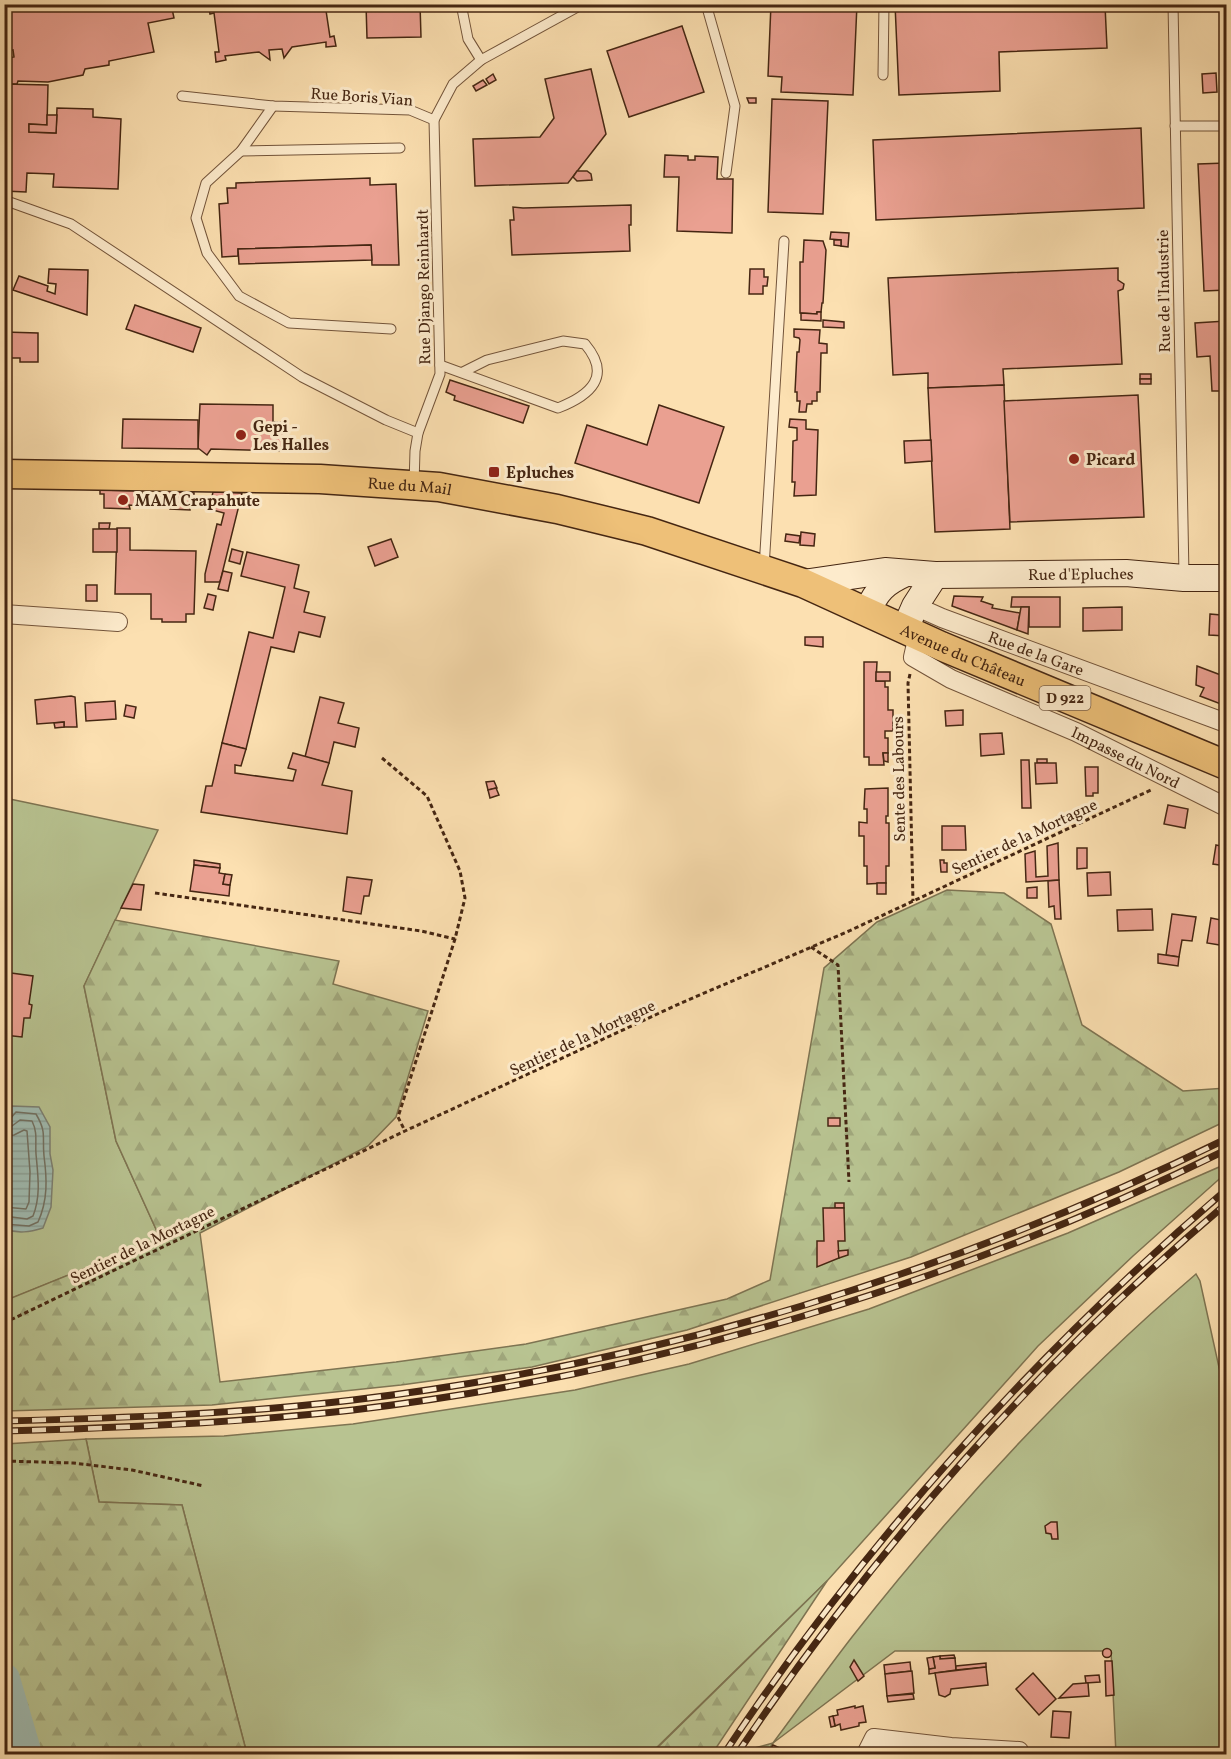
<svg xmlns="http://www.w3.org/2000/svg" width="1231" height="1759" font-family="Vollkorn,serif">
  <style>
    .grass { fill: #b8c391; stroke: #7e7452; stroke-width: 1.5 }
    .forest { fill: url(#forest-firs); stroke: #7e7452; stroke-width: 1.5 }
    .water { fill: url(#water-rules); stroke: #7c8072; stroke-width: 1.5 }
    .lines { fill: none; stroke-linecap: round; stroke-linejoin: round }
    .shore { stroke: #727162; stroke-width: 1.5 }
    .river { stroke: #a0bcb2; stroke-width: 32 }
    .building { fill: #eaa091; stroke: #452612; stroke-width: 1.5 }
    .lane-casing { stroke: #73543a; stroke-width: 11 }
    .street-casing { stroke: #73543a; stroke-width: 20 }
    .secondary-casing { stroke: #452612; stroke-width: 28 }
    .primary-casing { stroke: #452612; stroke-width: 31 }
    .path { stroke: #452612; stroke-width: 3; stroke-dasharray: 4.5 3; stroke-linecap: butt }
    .lane { stroke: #fdebcc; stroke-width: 9 }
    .street { stroke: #fdebcc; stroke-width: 18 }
    .secondary { stroke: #fdebcc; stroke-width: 26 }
    .primary { stroke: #eec078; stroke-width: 28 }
    .rail-casing { stroke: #452612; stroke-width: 7 }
    .rail { stroke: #fdebcc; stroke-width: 4.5; stroke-dasharray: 14; stroke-linecap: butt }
    .poi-dot { fill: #8f2418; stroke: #fdebcc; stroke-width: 2 }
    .labels { text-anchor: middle; stroke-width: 6; stroke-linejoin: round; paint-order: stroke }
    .shield { fill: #fdebcc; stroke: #7c614a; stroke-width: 1.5 }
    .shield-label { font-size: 15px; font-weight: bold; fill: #452612 }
    .street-label { font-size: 16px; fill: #452612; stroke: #fdebcc }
    .poi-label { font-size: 16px; font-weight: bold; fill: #452612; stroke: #fdebcc; text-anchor: start }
  </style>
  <defs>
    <pattern id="forest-firs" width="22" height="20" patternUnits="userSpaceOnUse" patternTransform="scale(1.5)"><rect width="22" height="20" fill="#b8c391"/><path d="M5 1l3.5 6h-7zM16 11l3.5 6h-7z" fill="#a0a77c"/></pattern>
    <pattern id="water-rules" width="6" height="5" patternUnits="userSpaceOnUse" patternTransform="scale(1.5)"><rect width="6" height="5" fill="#a0bcb2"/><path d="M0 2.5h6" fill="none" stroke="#8ba198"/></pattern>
  </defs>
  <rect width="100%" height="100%" fill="#fce0b1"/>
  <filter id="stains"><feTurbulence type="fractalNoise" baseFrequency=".00333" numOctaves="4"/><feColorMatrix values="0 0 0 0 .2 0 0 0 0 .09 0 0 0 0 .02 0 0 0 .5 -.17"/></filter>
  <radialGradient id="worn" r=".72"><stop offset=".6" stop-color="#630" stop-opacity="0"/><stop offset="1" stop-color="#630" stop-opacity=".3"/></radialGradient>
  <!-- grass -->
  <g class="grass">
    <path d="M5,798L158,830L84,986L116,1141L160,1238L5,1301Z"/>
    <path d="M1226,1164V1173L1133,1256L1038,1346L827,1581L650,1754H247L182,1505L99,1502L86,1439L224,1436L353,1424L575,1390L689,1364L869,1309L1068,1233Z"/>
    <path d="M1196,1274L1200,1281L1226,1399V1754H1116L1111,1651H895L773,1743C799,1708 825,1672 852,1637C955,1506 1069,1383 1196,1274Z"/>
  </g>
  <!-- forest -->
  <g class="forest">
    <path d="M947,890L1004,893L1051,924L1082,1025L1183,1091L1226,1088V1121L1119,1172L911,1257L687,1330L532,1367L401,1385L212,1405L5,1411L4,1301L160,1238L116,1141L84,986L115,920L339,961L333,984L428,1011L396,1117L368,1146L200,1233L220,1382L396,1362L526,1344L727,1299L770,1280L824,968L877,922Z"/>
    <path d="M86,1439L99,1502L182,1505L247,1754H5V1444Z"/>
    <path d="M827,1581L712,1754H651Z"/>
    <path d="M773,1743L766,1754H744L747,1750Z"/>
  </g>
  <!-- water -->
  <path class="water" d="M12,1106L39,1107L50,1127V1154L53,1170L51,1207L43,1228C30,1232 18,1234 5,1229C4,1201 0,1127 12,1106Z"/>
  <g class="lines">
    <!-- shore -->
    <g class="shore">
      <path d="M4,1120L10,1119L16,1112L36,1114C47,1133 42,1136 44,1156C47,1179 48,1200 38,1222L29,1226L4,1224"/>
      <path d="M4,1128L12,1126L20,1120L32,1121C38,1133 35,1142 36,1154C38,1176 41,1196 33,1216L27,1219L4,1216"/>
      <path d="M4,1137L14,1135L24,1130L27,1131L30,1172L29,1202L26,1209L4,1207"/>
    </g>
    <!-- river -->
    <path class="river" d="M4,1679L26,1754"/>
  </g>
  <!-- building -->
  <g class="building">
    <path d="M49,4H171L174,18L148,23L154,52L109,61V65L85,69L83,75L48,82L18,81L17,84H4V59L14,57L13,50L8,51L4,32V13Z"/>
    <path d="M208,4H218V7L240,4H325L330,37L334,36L336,46L326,47V42L292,47L284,58L282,49L269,50L270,60L259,52L225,56L226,60L216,62L215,52H219L214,13L210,14Z"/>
    <path d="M366,4H420L421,37L367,38Z"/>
    <path d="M771,4H857L853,95L781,92L782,77L768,76Z"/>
    <path d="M895,4H1008L1009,8L1105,5L1107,48L999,52L1000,91L899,95Z"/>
    <path d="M682,26L704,92L629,117L607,51Z"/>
    <path d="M591,69L606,134L568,183L475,186L473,139L540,137L554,118L545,79Z"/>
    <path d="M1216,73L1217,92L1203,93L1202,74Z"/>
    <path d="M493,74L496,80L489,84L486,79Z"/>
    <path d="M483,80L487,85L476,91L473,86Z"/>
    <path d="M4,84L48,85L47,125L29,124V132L56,133L57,108L93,109V117L121,119L118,189L53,187L54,174L27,173L26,192L4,191Z"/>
    <path d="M747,98H756V103H749Z"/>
    <path d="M772,99L828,101L823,214L768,212Z"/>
    <path d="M47,115H57L56,133L29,132V124L47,125Z"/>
    <path d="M1141,128L1144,208L876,220L873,140Z"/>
    <path d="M665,155L688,156V160H695V156L718,157L717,179H733L732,233L677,231L679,177H664Z"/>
    <path d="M1226,163V290L1204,291L1198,164Z"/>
    <path d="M577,171H587L591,174L592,180L577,181L573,177Z"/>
    <path d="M370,178V185L396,184L399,265H372L371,245L238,249V256L222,257L219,204L228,203L227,188H236V183Z"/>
    <path d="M631,205V225H629L630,251L512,255L510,220H514L513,207L523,208Z"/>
    <path d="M831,232L849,233L848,247L841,246V240L830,239Z"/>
    <path d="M804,240L823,241L826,250L823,303H822L821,312H817V314L800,313V262H803Z"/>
    <path d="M834,240H841V246L834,245Z"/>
    <path d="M371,245L372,260L239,264L238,249Z"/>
    <path d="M1118,268V280L1124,284L1123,289L1118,291L1122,364L1003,369L1004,385L928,388V373L893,375L888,278Z"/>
    <path d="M49,269L88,270L87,315L13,290L19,276L48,286L47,291L55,294L56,284L48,283Z"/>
    <path d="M750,269H764V277H768L767,286H763V294H749Z"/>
    <path d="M135,305L201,328L193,352L126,329Z"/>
    <path d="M817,312H821V321L801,320V313L817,314Z"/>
    <path d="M823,320L844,322V328L823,327Z"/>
    <path d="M1226,321V391H1212L1210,356L1197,357L1195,323Z"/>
    <path d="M794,329L820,330L819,343L827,344V353H821L820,392H817V401H812V404H807L806,412H799L800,401H797V392H795L797,352H799L800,340L799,338L794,337Z"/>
    <path d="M4,332L38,333V362H20V358H4Z"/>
    <rect x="1140" y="374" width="11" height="5"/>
    <rect x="1140" y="379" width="11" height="5"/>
    <path d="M450,380L529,406L523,423L454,400L455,396L446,392Z"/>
    <path d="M1004,385L1010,529L935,532L928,388Z"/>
    <path d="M1138,395L1144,517L1010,522L1004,401Z"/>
    <path d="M200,404L273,405V422H283V451L211,449L207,455L198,448Z"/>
    <path d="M659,405L724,427L699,503L575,463L587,425L647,445Z"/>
    <path d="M123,419L198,420V449L122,448Z"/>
    <path d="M790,419L806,420V429L818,430L816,495L794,496L795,482H792L793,441L797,440V428L789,427Z"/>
    <path d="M931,440L932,461L905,463L904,441Z"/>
    <path d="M100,490L142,491V506L129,505L130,509L104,508V494H100Z"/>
    <path d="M161,491L194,493V501H189L190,510L170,509V503H161Z"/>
    <path d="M213,492L242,493L220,582H205V574L217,524L221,525L224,513L209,509Z"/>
    <path d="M99,523H110L109,529H99Z"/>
    <path d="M117,528H130V550L196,551L194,614H186V622H162V619H151V594H115Z"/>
    <rect x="93" y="529" width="24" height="23"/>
    <path d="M801,532L815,534L814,546L800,545Z"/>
    <path d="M786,534L800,536L799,543L785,541Z"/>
    <path d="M391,539L398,557L375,566L368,547Z"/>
    <path d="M232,549L243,552L240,564L229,561Z"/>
    <path d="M247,552L299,565L294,588L309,592L304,612L325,617L320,637L299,632L294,652L271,647L246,749L222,743L249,632L273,638L285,587L241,576Z"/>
    <path d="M223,571L232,573L228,591L218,589Z"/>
    <rect x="86" y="585" width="11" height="16"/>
    <path d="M208,594L216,596L213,610L204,608Z"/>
    <path d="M954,596L983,597L981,601L993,605L992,608L1020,613L1017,630L952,606Z"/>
    <path d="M1012,597H1060V627H1029V607H1011Z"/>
    <path d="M1021,607H1029L1028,634L1017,630Z"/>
    <path d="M1122,607V630L1083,631V608Z"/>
    <path d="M1210,614L1221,615V619H1226V636L1209,635Z"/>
    <path d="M805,637H823V647L805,645Z"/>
    <path d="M864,662H877L876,681H885V687H888V710H893V731H885V738H888V753H883L884,765H869V757H864Z"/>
    <path d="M1197,666L1226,677L1221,687L1226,689V706L1200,696L1204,688L1196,685Z"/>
    <rect x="876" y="672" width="14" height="9"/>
    <path d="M71,696L75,697L77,727H64V722L37,724L35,700Z"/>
    <path d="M320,697L344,703L338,723L359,728L355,747L334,742L329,763L305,757Z"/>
    <path d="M115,701L116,719L86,721L85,703Z"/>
    <path d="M126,705L136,707L134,718L124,716Z"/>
    <path d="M963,710V725L946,726L945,711Z"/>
    <path d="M64,722V727L55,728L54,723Z"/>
    <path d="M1002,733L1004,754L981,756L980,734Z"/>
    <path d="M222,743L246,749L241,766L235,765V773L293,781L296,770L288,768L293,753L329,763L322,785L352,791L347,834L201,812L206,786H212Z"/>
    <path d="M883,753H888V762L884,761Z"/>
    <rect x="1037" y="759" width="10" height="4"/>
    <path d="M1021,760H1029L1031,808H1022Z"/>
    <path d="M1035,763H1056L1057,783L1036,784Z"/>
    <path d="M1085,767H1098V793H1093V796H1086Z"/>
    <path d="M494,781L497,788L488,790L486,782Z"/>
    <path d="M496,788L499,795L490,798L488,790Z"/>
    <path d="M888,788V816H886V823H889V866H886V883L867,884V866H864V836H859V822L867,823V809H864L865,789Z"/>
    <path d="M1168,805L1188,809L1185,828L1164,824Z"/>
    <path d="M942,826H965L966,850H942Z"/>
    <path d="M1058,843L1059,880L1026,882L1025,854L1035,851L1036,877L1048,876L1047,846Z"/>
    <path d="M1216,845L1226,847V866L1213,864Z"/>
    <path d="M1077,848H1087V868L1077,869Z"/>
    <path d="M194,860L220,864V868L194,865Z"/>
    <path d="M940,860H944V863H947V872H941Z"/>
    <path d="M194,865L220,868L219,873L225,874L223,884L230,885L229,896L190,891Z"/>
    <path d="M1110,872L1111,895L1088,896L1087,873Z"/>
    <path d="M225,874L232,875L230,885L223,884Z"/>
    <path d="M347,877L372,880L369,896H364L361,914L343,911Z"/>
    <path d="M1059,880L1061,919H1055L1054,906L1049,907L1048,881Z"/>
    <rect x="877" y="883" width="9" height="11"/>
    <path d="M133,884L144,885L141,910L121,908Z"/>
    <path d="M1037,887V898H1027V888Z"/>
    <path d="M1152,909L1153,930L1118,931L1117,910Z"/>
    <path d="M1172,914L1196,917L1192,941L1182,940L1179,957L1166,955Z"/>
    <path d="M1211,918L1226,921V946L1207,943Z"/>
    <path d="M1158,954L1179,957L1178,966L1158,963Z"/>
    <path d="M11,973L33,976L29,1004L32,1005L30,1018H24L22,1037L4,1035V993L6,983H10Z"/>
    <rect x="828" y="1118" width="12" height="8"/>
    <rect x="835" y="1203" width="9" height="5"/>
    <path d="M823,1208H844L845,1241H838L839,1258L817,1267V1241H824Z"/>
    <path d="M848,1250V1255L839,1258L838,1251Z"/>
    <path d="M1051,1522H1057L1058,1539H1052L1051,1534L1046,1533L1045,1526Z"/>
    <circle cx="1107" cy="1653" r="4.5"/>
    <path d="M954,1655L955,1658L940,1659V1656Z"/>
    <path d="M940,1656V1659L955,1658L956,1670L929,1674V1669L935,1668L933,1657Z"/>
    <path d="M933,1657L935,1668L929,1669L927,1658Z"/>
    <path d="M854,1660L864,1676L858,1681L850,1667Z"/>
    <path d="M1105,1661H1112L1114,1695L1106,1696Z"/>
    <path d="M910,1662L911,1671L885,1674L884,1665Z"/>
    <path d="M986,1663V1667L956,1670V1666Z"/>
    <path d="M986,1667L988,1685L951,1689L950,1694L945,1697L939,1695L935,1673Z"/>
    <path d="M912,1671L914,1693L887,1696L885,1674Z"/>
    <path d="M1033,1673L1056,1699L1039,1715L1016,1689Z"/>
    <path d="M1099,1675L1100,1682L1086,1683L1085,1676Z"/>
    <path d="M1086,1683H1088L1089,1696L1059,1698L1073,1684Z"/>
    <path d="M913,1694L914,1699L888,1702L887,1696Z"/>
    <path d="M855,1706V1708L863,1706L866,1722L859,1723V1726L841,1730L840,1724L835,1726L833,1716L838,1715L837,1710Z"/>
    <path d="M1053,1711L1071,1712L1069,1738L1051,1737Z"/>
    <path d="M833,1716L835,1726L831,1727L829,1717Z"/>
    <path d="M773,1745L782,1749L778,1754H767Z"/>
    <rect x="1049" y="1749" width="27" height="5"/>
  </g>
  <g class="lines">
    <defs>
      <g id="lane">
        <path d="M461,4L468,39L481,60"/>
        <path d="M706,4L735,106L726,173"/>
        <path d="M1173,4L1184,575"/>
        <path d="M883,75L884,4"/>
        <path d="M182,96L273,106L410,110L434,120L453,84L481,60L583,4"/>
        <path d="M273,106L241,151L206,183L196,218L207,253L239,296L289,323L391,329"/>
        <path d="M1175,126H1226"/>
        <path d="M241,151L400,148"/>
        <path d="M4,200L71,224L302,377L386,420L418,433"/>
        <path d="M440,365L558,408C591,395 612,376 585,344L563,341L487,360L463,372"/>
        <path d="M414,484L415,451L418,433L440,374L434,120"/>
        <path d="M764,568L784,241"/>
      </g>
      <g id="street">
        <path id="s1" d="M915,606L942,618L1226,723"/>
        <path d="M4,614L118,622"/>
        <path id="s2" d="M918,635L913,657L951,679L1076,732L1226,807"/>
        <path d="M866,1754L874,1738L951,1747L1019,1751L1020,1754"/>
      </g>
      <g id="secondary">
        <path id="s3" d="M803,583L885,571L935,575L1126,573L1184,578H1226"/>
        <path d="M867,612C877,590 884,583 906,573"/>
        <path d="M905,629L915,606L935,575"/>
      </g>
      <g id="primary">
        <path id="s4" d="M4,474L320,479L439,487L557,509L647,531L803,583L941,646L1226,765"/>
      </g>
    </defs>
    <!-- lane casing -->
    <use href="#lane" class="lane-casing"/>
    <!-- street casing -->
    <use href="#street" class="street-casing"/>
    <!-- secondary casing -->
    <use href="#secondary" class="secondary-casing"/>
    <!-- primary casing -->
    <use href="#primary" class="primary-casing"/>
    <!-- path -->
    <g class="path">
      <path d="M910,674L908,683L913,901"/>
      <path d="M382,758L427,796L460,871L465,898L455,939L398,1117L405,1131"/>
      <path d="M155,893L421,931L455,939"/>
      <path d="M811,947L838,965L849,1182"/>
      <path d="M4,1323L405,1131L681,1003L849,931L1153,789"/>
      <path d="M4,1461L73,1463L132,1470L204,1486"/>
    </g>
    <!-- lane -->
    <use href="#lane" class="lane"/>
    <!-- street -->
    <use href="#street" class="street"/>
    <!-- secondary -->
    <use href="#secondary" class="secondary"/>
    <!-- primary -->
    <use href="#primary" class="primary"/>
    <defs>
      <g id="rail">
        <path d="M4,1421C121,1418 237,1414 353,1400C655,1364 954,1273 1226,1139"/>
        <path d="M4,1431C121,1428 237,1423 353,1410C653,1374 956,1284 1226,1150"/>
        <path d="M724,1754C864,1543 1034,1354 1226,1190"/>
        <path d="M737,1754C874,1550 1038,1363 1226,1204"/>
      </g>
    </defs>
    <!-- rail casing -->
    <use href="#rail" class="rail-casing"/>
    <!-- rail -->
    <use href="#rail" class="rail"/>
  </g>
  <!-- markers -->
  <g class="poi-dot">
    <circle cx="241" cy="435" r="6"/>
    <circle cx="1074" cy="459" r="6"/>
    <rect x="488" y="466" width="12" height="12" rx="3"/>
    <circle cx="123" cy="500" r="6"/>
  </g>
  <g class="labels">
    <!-- shield labels -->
    <rect class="shield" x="1039.5" y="686" width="51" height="24" rx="4.5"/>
    <g class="shield-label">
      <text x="1065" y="703">D 922</text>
    </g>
    <!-- street labels -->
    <g class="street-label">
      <text transform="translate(362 96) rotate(4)" y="6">Rue Boris Vian</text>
      <text transform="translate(423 287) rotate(-91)" y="6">Rue Django Reinhardt</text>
      <text transform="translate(1163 291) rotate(-91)" y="6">Rue de l'Industrie</text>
      <text dy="6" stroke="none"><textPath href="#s4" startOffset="406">Rue du Mail</textPath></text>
      <text dy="6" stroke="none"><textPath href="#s3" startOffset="279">Rue d'Epluches</textPath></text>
      <text dy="6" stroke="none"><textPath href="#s1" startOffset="130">Rue de la Gare</textPath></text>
      <text dy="6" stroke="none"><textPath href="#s4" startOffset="988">Avenue du Château</textPath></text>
      <text dy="6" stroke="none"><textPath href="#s2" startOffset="258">Impasse du Nord</textPath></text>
      <text transform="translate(898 779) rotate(-91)" y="6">Sente des Labours</text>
      <text transform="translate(1024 836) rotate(-25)" y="6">Sentier de la Mortagne</text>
      <text transform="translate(582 1037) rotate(-25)" y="6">Sentier de la Mortagne</text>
      <text transform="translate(142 1244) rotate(-26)" y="6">Sentier de la Mortagne</text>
    </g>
    <!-- poi labels -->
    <g class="poi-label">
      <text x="253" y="432">Gepi -<tspan x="253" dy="18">Les Halles</tspan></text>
      <text x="1086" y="465">Picard</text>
      <text x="506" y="478">Epluches</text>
      <text x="135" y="506">MAM Crapahute</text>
    </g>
  </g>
  <!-- margin -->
  <rect width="1231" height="1759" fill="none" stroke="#fce0b1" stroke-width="24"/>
  <rect x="6" y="6" width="1219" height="1747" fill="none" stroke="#452612" stroke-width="3"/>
  <rect x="12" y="12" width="1207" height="1735" fill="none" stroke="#452612" stroke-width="1.5"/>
  <rect width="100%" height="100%" filter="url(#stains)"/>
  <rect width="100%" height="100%" fill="url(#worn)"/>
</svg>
